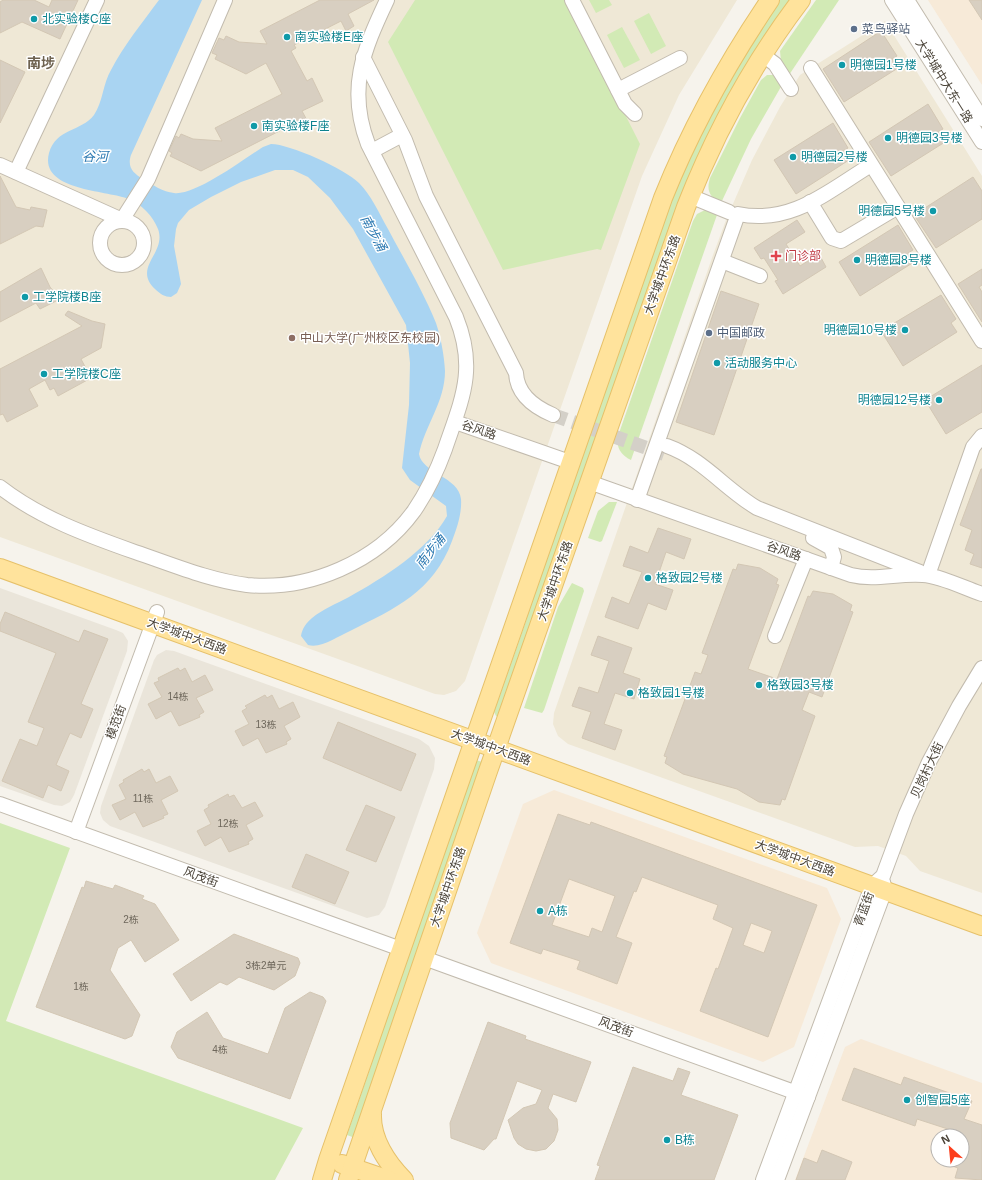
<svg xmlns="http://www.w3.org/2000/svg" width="982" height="1180" font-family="Helvetica,'Noto Sans SC',sans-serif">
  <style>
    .residential { fill: #eae5da }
    .commercial { fill: #f7ead8; fill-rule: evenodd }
    .education { fill: #efe8d6 }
    .green { fill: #d2eab5 }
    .water { fill: #a9d4f2 }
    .building { fill: #d8cfc1; stroke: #d3c7b4; fill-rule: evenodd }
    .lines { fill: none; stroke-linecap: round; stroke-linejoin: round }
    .minor-tunnel { stroke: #d4d0c8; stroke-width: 14; stroke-dasharray: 14 7; stroke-linecap: butt }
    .minor-casing { stroke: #c2bbae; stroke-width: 16 }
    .major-casing { stroke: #e6c16a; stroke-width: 20 }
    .minor { stroke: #fff; stroke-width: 14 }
    .major { stroke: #ffe39c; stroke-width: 18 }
    .culture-dot { fill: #0f9aa8; stroke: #fff; stroke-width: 1.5 }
    .service-dot { fill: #5c6f8a; stroke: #fff; stroke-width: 1.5 }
    .health-dot { fill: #e0444e; stroke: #fff; stroke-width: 1.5 }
    .education-dot { fill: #8d6e63; stroke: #fff; stroke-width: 1.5 }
    .labels { text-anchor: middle; stroke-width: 3; stroke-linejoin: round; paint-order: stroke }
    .number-label { font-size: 10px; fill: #6e675b }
    .culture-label { font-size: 12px; fill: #0d838f; stroke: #fff; text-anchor: start }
    .service-label { font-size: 12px; fill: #4e5e75; stroke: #fff; text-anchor: start }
    .street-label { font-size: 12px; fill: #4b4439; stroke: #fff }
    .health-label { font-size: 12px; fill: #be3a42; stroke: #fff; text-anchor: start }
    .education-label { font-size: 12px; fill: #785e54; stroke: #fff; text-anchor: start }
    .water-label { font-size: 13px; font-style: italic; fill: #2e7ab2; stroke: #fff }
    .quarter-label { font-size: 14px; font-weight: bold; fill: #6e6250; stroke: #fff }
  </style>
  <rect width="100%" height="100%" fill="#f6f3ec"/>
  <!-- residential -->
  <g class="residential">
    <path d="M0,588L116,630L123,633L128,641L127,651L74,795L70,802L62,806L54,805L0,786Z"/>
    <path d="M166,650L174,651L419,739L429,746L435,758L434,769L385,907L379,915L367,918L110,826L103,820L100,813L101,806L154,660L157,655Z"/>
  </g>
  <!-- commercial -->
  <g class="commercial">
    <path d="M928,0H982V85Z"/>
    <path d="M554,790L827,888L841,919L794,1047L763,1062L491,963L477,933L523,804Z"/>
    <path d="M861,1039L982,1083V1180H795L845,1047ZM938,1136H962V1160H938Z"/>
  </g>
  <!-- education -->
  <g class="education">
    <path d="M0,0H737L679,95L642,176L465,681L456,691L444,695L435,694L0,537Z"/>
    <path d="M885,21L982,176V893L920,871L906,856L878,846L855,847L568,744L558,736L553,724L554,713L713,255L726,220L752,160L780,107L800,75Z"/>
  </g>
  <!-- green -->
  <g class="green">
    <path d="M415,0H567L640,144L601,250L597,249L503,270L388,42Z"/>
    <path d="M589,0H609L612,5L596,13Z"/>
    <path d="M779,0H793L746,70L498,717L496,716L494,712L526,621L540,570L661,223L703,126L760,27Z"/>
    <path d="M816,0H839L789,75L781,61L780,51Z"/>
    <path d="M649,13L666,46L651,54L634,21Z"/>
    <path d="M622,27L640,60L624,68L607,35Z"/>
    <path d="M767,75H774L782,85L751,139L721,203C710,197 706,191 710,178L740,118L761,80Z"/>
    <path d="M705,210L718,212L631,460C621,455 616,448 618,436L693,221L697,214Z"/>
    <path d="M609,502H617L602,541L600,542L588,538L598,511Z"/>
    <path d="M572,583L583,588L584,591L544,710L542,713L524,708L526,702L558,607Z"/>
    <path d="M476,760L482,762L355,1138L347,1135L374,1057L386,1015Z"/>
    <path d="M0,823L70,848L6,1021L303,1128L275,1180H0Z"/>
  </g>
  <!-- water -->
  <path class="water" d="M159,0H202L131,155C127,167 133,173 143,179C153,185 163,192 174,193C195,196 244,159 263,147L271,144C290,144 345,169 359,183C371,195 379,213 388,229C404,259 423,291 436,323C441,338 444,355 445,371C445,402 425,425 419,454C422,473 459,477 461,499C462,513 457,528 452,541C433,592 396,608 350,631C338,636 321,649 308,645L301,636C302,629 306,623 312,618C323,609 336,604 349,597C383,578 428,550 447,516L446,506L410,480L402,468L409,405L410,363L406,325L353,229L330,198L308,177L293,170H275L241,182L211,197L189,210L178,223L176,229L174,246L181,284L177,293L171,297C165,297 160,294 155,289C132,267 167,253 158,229C153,216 141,204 129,199C107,190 39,191 49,153C56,128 81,132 94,115C103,102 103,83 111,70C124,45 142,23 159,0Z"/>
  <!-- building -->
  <g class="building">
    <path d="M3,0H34L49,7L52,0H78L60,39L22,22L0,33V2Z"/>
    <path d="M320,0H374L348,14L354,26L346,31L341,21L294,45L296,48L291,51L307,81L312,78L323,101L302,111L309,124L301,128L297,122L201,171L170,156L172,153L169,151L176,136L179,138L181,134L193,139L222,141L215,128L282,94L266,63L246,74L215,59L217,55L212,53L219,38L224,40L226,36L239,42L267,44L260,31Z"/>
    <path d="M969,0H982V20Z"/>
    <path d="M881,31L897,56L892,59L898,68L844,102L823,69Z"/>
    <path d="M0,60L25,72L0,123Z"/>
    <path d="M928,104L943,129L938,132L945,142L891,176L869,142Z"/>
    <path d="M833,123L848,148L843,151L849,160L796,194L774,160Z"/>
    <path d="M0,176L16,207L30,210L31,207L47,210L43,227L36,226L0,244Z"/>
    <path d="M973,177L982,191V219L936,248L914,215Z"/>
    <path d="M797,220L805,232L786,244L800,266L819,254L826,267L783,294L775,281L778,280L764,258L761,259L754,248Z"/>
    <path d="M898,225L913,250L908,253L914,262L860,296L839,262Z"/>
    <path d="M41,268L50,287L60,299L40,309L36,303L0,322V292Z"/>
    <path d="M982,269V285L979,287L982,292V322L958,284Z"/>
    <path d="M721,291L759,304L714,435L676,422Z"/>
    <path d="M941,295L956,319L951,323L957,332L903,366L881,331Z"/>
    <path d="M68,311L92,321L105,324L101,348L81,359L91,378L58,396L54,388L50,390L45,380L29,389L38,406L7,422L3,414L0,415V369L82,326L65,315Z"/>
    <path d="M982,365V412L946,434L925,400Z"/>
    <path d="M981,469H982V568L970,564L974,554L965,550L972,530L960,525Z"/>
    <path d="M658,528L691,539L684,559L666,552L655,584L673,590L666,610L648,603L638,629L605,617L612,597L629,604L642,572L623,566L630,546L648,553Z"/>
    <path d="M738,564L760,568L778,579L776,584L779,585L748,669L777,679L808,596L810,597L813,591L833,594L852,605L850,611L853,612L822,697L809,692L802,710L815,716L785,800L782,799L780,805L759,802L737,789L683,774L665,763L667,757L664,756L695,672L701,674L708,655L702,653L733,569L736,570Z"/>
    <path d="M5,612L79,642L84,630L108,639L81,704L93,709L81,738L70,733L56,765L69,771L61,791L48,785L43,798L2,781L20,739L37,746L44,728L28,722L56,653L0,631V624Z"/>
    <path d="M598,636L632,648L623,673L640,679L634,699L615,693L604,724L622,730L615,750L582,738L591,712L572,706L579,687L598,693L609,661L591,655Z"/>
    <path d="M178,668L180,671L185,668L192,682L205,675L213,690L196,698L204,712L199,715L200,717L179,726L171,711L156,719L148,704L162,697L154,683L159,681L158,678Z"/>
    <path d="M265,695L267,698L272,695L279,709L293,702L300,717L284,726L291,739L286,742L287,744L266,753L258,738L243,746L235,731L249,724L242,711L247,708L245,706Z"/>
    <path d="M338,722L416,754L401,791L323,758Z"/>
    <path d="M142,769L144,772L149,769L156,783L170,776L178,791L161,800L168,814L163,816L164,818L143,827L135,812L120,820L112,805L126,799L119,785L124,782L123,780Z"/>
    <path d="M228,794L229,797L234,795L242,808L255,802L263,816L246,825L253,839L248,842L249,844L229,852L221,837L205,846L197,831L211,824L204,810L209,807L208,805Z"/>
    <path d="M366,805L395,817L376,862L346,850Z"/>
    <path d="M558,814L590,825L591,822L817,905L768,1037L700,1011L716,968L718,969L733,928L713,919L718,905L642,877L636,892L634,891L616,937L632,943L617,984L577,969L580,961L543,949L541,954L510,943ZM569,879L615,896L602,932L592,928L589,937L552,925ZM751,923L772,931L764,953L743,945Z"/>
    <path d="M306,854L349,872L335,904L292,887Z"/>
    <path d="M86,881L113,889L115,885L144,896L142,899L155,904L179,940L145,962L131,940L118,948L110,970L140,1015L132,1036L125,1039L36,1007L82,887L84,888Z"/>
    <path d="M234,934L298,958L300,963L295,976L274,990L239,977L227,985L220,982L191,1001L173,974Z"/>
    <path d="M310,992L323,997L326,1001L290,1099L178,1058L171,1047L177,1032L207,1012L223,1038L268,1054L285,1008Z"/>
    <path d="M488,1022L526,1036L525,1039L591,1062L576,1102L553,1094L548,1108L557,1119L558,1130L554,1141L546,1149L536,1151L526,1149L518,1144L514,1138L508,1120L523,1108L536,1104L542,1090L517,1081L496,1139H494L484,1150L451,1138L450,1123Z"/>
    <path d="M633,1067L673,1081L678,1068L690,1072L681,1095L738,1115L714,1180H595L600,1166L597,1165Z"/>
    <path d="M854,1068L901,1085L904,1077L972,1101L964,1119L982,1125V1180L955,1178L958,1168L938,1161L962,1160V1136H952L954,1131L917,1119L915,1126L842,1100Z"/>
    <path d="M822,1150L852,1162L845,1180H796L804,1158L817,1163Z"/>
  </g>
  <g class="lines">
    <!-- minor-tunnel -->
    <path class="minor-tunnel" d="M553,415L664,454"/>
    <defs>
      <g id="minor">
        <path d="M572,0L625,104L635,114"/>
        <path d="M892,0L982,142"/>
        <path d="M907,0L982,119"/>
        <path d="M763,55L775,64L791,89"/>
        <path d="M363,57L405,140L426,196L516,373C517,394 534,407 553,415"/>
        <path d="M811,68L982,341"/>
        <path d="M618,90L680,58"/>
        <path d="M372,151L402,135"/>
        <path d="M0,165L122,220L148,179L225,0"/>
        <path d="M16,172L97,0"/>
        <path d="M690,196L729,212"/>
        <path d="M810,202L832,238L841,241L898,207"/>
        <circle cx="122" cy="243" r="22"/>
        <path d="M722,261L760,276"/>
        <path d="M455,422L570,462"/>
        <path d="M667,446C703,459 725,489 757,508L920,572"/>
        <path d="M589,482L851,575C875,581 898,573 923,575C941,576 964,588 982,594"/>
        <path d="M0,487C40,518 87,535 135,552C171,564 208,580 247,585C309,591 377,562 414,511C427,492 437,471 445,449C462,399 477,369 456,317L368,144C347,89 363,51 387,0"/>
        <path d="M637,500L738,214C792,225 828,191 871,165"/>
        <path d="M813,538L831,548L834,557L831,568"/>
        <path d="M928,575L973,447L982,436"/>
        <path d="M775,636L806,559"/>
        <path d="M0,804L401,949"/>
        <path d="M76,832L157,612"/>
        <path d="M424,958L808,1097"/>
        <path d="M763,1180L872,886L883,876L906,814L929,762L959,706L982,668"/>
        <path d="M777,1180L885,890L883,882"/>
      </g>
      <g id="major">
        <path d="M0,568L982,926"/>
        <path d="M372,1114C371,1139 387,1163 404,1180"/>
        <path d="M342,1164L389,1180"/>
        <path d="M322,1180L328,1160L663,198C691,128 728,62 770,0"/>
        <path d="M348,1180L487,774L686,207C715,133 753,63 801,0"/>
      </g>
    </defs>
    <!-- minor casing -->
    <use href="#minor" class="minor-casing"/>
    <!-- major casing -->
    <use href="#major" class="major-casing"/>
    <!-- minor -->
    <use href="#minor" class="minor"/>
    <!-- major -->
    <use href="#major" class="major"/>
  </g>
  <!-- markers -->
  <g class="culture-dot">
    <circle cx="34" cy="19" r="4"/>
    <circle cx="287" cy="37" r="4"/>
    <circle cx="842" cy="65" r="4"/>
    <circle cx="254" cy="126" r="4"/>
    <circle cx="888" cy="138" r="4"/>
    <circle cx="793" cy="157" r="4"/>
    <circle cx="933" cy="211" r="4"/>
    <circle cx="857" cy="260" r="4"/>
    <circle cx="25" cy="297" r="4"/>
    <circle cx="905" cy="330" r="4"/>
    <circle cx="717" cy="363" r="4"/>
    <circle cx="44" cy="374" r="4"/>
    <circle cx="939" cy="400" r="4"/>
    <circle cx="648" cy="578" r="4"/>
    <circle cx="759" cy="685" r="4"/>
    <circle cx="630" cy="693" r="4"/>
    <circle cx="540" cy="911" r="4"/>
    <circle cx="907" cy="1100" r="4"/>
    <circle cx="667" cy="1140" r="4"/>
  </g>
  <g class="service-dot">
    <circle cx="854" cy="29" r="4"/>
    <circle cx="709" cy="333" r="4"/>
  </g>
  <path class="health-dot" d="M774 250h4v4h4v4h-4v4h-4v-4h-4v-4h4z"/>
  <circle class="education-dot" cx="292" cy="338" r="4"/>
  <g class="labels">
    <!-- number labels -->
    <g class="number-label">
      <text x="178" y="700">14栋</text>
      <text x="266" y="728">13栋</text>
      <text x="143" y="802">11栋</text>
      <text x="228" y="827">12栋</text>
      <text x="131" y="923">2栋</text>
      <text x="266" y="969">3栋2单元</text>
      <text x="81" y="990">1栋</text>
      <text x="220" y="1053">4栋</text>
    </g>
    <!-- culture labels -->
    <g class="culture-label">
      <text x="42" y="23">北实验楼C座</text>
      <text x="295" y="41">南实验楼E座</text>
      <text x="850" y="69">明德园1号楼</text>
      <text x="262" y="130">南实验楼F座</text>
      <text x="896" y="142">明德园3号楼</text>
      <text x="801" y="161">明德园2号楼</text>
      <text x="925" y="215" text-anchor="end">明德园5号楼</text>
      <text x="865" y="264">明德园8号楼</text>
      <text x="33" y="301">工学院楼B座</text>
      <text x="897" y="334" text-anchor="end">明德园10号楼</text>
      <text x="725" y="367">活动服务中心</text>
      <text x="52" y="378">工学院楼C座</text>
      <text x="931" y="404" text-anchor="end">明德园12号楼</text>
      <text x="656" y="582">格致园2号楼</text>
      <text x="767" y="689">格致园3号楼</text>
      <text x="638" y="697">格致园1号楼</text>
      <text x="548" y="915">A栋</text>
      <text x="915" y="1104">创智园5座</text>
      <text x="675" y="1144">B栋</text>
    </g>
    <!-- service labels -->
    <g class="service-label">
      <text x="862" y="33">菜鸟驿站</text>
      <text x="717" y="337">中国邮政</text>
    </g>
    <!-- street labels -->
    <g class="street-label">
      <text transform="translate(944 81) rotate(58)" y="4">大学城中大东一路</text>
      <text transform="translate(662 275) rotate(-70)" y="4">大学城中环东路</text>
      <text transform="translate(479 430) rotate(19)" y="4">谷风路</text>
      <text transform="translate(784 551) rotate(19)" y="4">谷风路</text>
      <text transform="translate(555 581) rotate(-71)" y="4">大学城中环东路</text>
      <text transform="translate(187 636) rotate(20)" y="4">大学城中大西路</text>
      <text transform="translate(116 722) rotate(-70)" y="4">模范街</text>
      <text transform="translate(491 747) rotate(20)" y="4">大学城中大西路</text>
      <text transform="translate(927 770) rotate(-65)" y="4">贝岗村大街</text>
      <text transform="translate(795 858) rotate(20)" y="4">大学城中大西路</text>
      <text transform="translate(201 877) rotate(20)" y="4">风茂街</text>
      <text transform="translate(448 887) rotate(-71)" y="4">大学城中环东路</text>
      <text transform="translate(864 909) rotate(-70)" y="4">青蓝街</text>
      <text transform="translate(616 1027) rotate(20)" y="4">风茂街</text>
    </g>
    <!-- health labels -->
    <g class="health-label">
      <text x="785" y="260">门诊部</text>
    </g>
    <!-- education labels -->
    <g class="education-label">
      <text x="300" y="342">中山大学(广州校区东校园)</text>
    </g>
    <!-- water labels -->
    <g class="water-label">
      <text x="95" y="161">谷河</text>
      <text transform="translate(374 233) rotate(61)" y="5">南步涌</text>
      <text transform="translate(430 551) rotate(-52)" y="5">南步涌</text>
    </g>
    <!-- quarter labels -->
    <g class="quarter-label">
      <text x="41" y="68">南埗</text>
    </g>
  </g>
  <!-- north arrow -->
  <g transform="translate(950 1148) rotate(333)"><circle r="19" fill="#ffffff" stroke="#b7b4b0"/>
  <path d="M0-3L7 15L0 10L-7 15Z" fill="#fc3f1d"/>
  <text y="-6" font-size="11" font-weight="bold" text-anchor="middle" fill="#4b4439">N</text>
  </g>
</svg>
